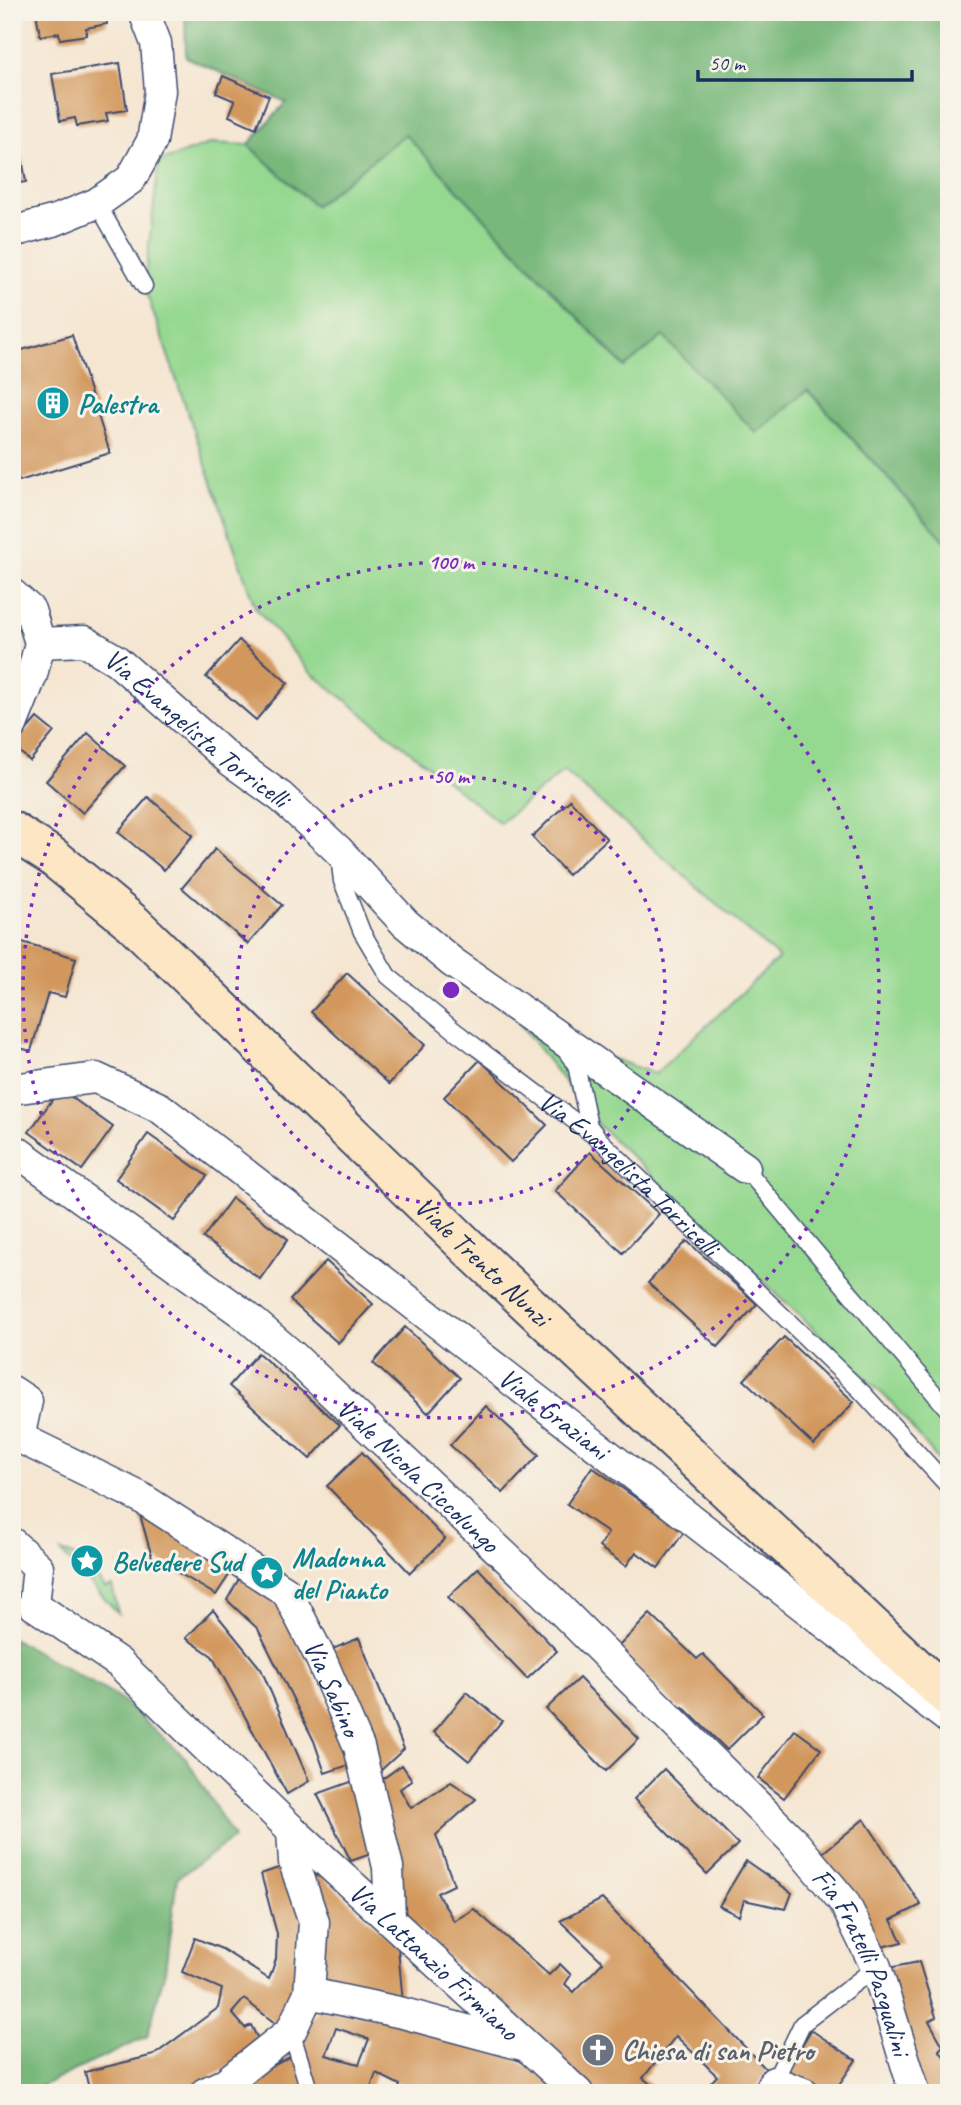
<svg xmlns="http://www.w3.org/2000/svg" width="961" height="2105" font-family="Caveat,sans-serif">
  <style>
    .green { fill: #95d890; stroke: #588477; stroke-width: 2 }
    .forest { fill: #78b87a; stroke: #4a746c; stroke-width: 2 }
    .building { fill: #d2975b; fill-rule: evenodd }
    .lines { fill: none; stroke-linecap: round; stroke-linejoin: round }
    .lane-casing { stroke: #3c4a6f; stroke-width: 19 }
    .street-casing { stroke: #3c4a6f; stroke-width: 33 }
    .secondary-casing { stroke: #3c4a6f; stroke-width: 42 }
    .lane { stroke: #fff; stroke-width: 16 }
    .street { stroke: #fff; stroke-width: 30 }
    .secondary { stroke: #fce6c4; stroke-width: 38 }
    .ring { fill: none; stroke: #7b2cbf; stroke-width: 3.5; stroke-dasharray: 3.5 7 }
    .labels { text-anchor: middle; stroke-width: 6; stroke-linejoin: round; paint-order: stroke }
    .culture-label { font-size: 28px; font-weight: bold; fill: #0d838f; stroke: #f7f3e8; text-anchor: start }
    .street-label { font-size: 28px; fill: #1b2f5e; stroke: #f7f3e8 }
    .worship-label { font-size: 28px; font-weight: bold; fill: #5b616d; stroke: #f7f3e8; text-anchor: start }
    .centre { fill: #7b2cbf; stroke: #f7f3e8; stroke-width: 3.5 }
    .ring-label { font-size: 21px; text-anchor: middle; font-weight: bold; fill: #7b2cbf; stroke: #f7f3e8; stroke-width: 6; stroke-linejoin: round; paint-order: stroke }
  </style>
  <rect width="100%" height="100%" fill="#f7f3e8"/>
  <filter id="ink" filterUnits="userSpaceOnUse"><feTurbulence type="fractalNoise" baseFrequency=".0143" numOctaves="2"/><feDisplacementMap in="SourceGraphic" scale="14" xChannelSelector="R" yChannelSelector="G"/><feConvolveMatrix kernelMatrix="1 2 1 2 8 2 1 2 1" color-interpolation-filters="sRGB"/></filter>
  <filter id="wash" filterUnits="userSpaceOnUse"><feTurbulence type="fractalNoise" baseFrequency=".00686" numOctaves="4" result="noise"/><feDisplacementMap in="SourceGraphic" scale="28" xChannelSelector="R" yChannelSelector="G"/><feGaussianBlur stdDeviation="1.57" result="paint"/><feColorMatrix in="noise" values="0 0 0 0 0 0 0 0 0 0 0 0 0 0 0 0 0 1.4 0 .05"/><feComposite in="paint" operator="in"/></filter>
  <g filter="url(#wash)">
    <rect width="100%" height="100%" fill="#f5e6d2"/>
    <!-- green -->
    <g class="green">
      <path d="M405,134L624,367L663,336L756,432L807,390L949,545V1474L892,1403L595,1122L521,1025L655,1074L779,958L564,771L500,823L309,671L255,607L144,286L159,162L212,143L248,145L315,206Z"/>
      <path d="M61,1552C83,1556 94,1570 105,1588L112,1586L118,1613Z"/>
    </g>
    <!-- forest -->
    <g class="forest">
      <path d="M185,12H949V545L808,390L756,433L663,336L625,367L405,134L315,206L248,145L286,102L186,57Z"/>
      <path d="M12,1638L117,1697L185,1757L234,1838L177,1878L165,1971L147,2037L26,2093H12Z"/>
    </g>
    <g id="blocks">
      <!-- building -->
      <g class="building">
        <path d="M36,12H105L107,24L86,28L87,35L60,39L59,33L40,36Z"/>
        <path d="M120,63L127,110L106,113L108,121L77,126L75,118L60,121L52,74Z"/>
        <path d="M223,76L269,96L256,128L229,116L235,101L216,93Z"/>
        <path d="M18,134L26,182L12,184V135Z"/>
        <path d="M72,335L110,453L19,481L12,459V353Z"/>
        <path d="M239,640L288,683L256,720L206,677Z"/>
        <path d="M37,718L54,732L30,761L13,746Z"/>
        <path d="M88,733L125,766L83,813L46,781Z"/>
        <path d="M148,797L193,835L164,870L118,832Z"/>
        <path d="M570,800L607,839L568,875L532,837Z"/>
        <path d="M215,849L282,905L248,944L182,888Z"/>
        <path d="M12,939L76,958L65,997L48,993L31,1051L12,1046Z"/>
        <path d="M347,973L425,1045L389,1084L311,1012Z"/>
        <path d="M480,1060L547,1125L511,1162L444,1097Z"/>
        <path d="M60,1089L113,1127L82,1170L29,1132Z"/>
        <path d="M148,1134L207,1176L174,1221L116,1179Z"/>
        <path d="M590,1152L659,1214L623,1253L555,1191Z"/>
        <path d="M232,1198L288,1239L260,1279L203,1238Z"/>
        <path d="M687,1241L757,1304L718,1347L648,1283Z"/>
        <path d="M326,1261L373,1304L338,1343L290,1300Z"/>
        <path d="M405,1327L460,1378L428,1413L373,1363Z"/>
        <path d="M784,1337L854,1402L814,1445L744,1380Z"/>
        <path d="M258,1353L340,1425L310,1459L229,1386Z"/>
        <path d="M486,1406L539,1455L503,1493L450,1445Z"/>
        <path d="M362,1452L445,1539L410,1573L327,1486Z"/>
        <path d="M592,1467L684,1532L658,1568L636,1552L626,1566L599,1547L608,1533L567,1504Z"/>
        <path d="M138,1508L233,1569L216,1595L152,1557Z"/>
        <path d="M478,1568L557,1651L527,1679L448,1597Z"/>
        <path d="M241,1575L279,1606L355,1763L325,1773L314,1741L258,1629L227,1600Z"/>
        <path d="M213,1610L261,1669L309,1781L287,1794L212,1656L186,1638Z"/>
        <path d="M650,1614L697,1659L703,1654L763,1714L727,1750L683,1707L680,1710L617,1648Z"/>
        <path d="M359,1638L404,1749L379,1772L328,1651Z"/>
        <path d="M579,1678L639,1739L606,1771L546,1709Z"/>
        <path d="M467,1692L502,1721L469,1761L434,1732Z"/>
        <path d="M795,1730L821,1749L784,1798L758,1778Z"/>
        <path d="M402,1765L412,1780L400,1789L411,1808L451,1782L476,1799L436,1835L454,1885L437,1893L454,1921L474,1909L549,1975L560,1964L571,1975L565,1984L574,1992L603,1962L560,1921L602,1899L767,2070L752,2093H701L717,2076L676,2036L643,2078L661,2093H596L401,1913L377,1783Z"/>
        <path d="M664,1769L738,1844L707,1874L634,1799Z"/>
        <path d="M359,1779L379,1851L351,1861L317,1794Z"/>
        <path d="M864,1819L921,1905L891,1920L902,1942L877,1948L820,1855Z"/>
        <path d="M746,1861L792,1893L786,1909L744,1900L739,1916L719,1906Z"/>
        <path d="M287,1865L309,1938L298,1996L280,2027L244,1999L232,2013L245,2028L251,2025L261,2045L197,2086L167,2093H90L85,2072L154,2055L218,2008L222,1989L182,1972L195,1938L222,1949L269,1979L276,1959L277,1934L261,1874Z"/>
        <path d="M319,1873L398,1948L403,2004L315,1984L306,1881Z"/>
        <path d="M919,1962L936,2017L929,2021L943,2046L939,2050L949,2063V2093H922L888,1968Z"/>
        <path d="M319,2010L418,2022L514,2058L545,2076L563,2093H400L398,2091L400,2085L376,2073L370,2090L366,2093H313L296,2038ZM336,2028L369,2039L359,2064L326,2055Z"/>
        <path d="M811,2030L856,2060L833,2093H821L784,2075Z"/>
        <path d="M296,2054L307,2093H219Z"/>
      </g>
    </g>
  </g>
  <g filter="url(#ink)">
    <use href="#blocks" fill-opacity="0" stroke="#3c4a6f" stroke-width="2"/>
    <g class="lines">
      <defs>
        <g id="lane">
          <path d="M97,203L144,286"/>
          <path id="s1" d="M339,856L342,881L362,932L388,976L455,1031L601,1141L862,1392L949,1487"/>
          <path d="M566,1051L576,1065L589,1126L597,1136"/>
          <path d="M745,1168L949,1411"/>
          <path d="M291,2031L310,2093"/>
          <path d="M774,2082L802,2024L876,1967"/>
        </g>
        <g id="street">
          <path d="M12,232L56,220L97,203L131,179L152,141L160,91L156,43L144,12"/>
          <path d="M12,594L30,610L40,643L32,675L12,725"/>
          <path id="s2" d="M40,643L84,641L116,660L231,761L281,797L338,850L405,923L452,962L745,1168"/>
          <path id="s3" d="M12,1089L96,1078L160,1108L949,1719"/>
          <path id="s4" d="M12,1148L245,1315L293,1356L544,1593L792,1840L844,1902L876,1967L915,2093"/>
          <path d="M12,1391L27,1401L19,1438"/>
          <path id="s5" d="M12,1434L140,1497L287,1592L321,1659L359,1747L388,1867L390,1918"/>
          <path d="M12,1543L38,1567L34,1605"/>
          <path id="s6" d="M34,1605L119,1663L292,1830L578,2093"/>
          <path d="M309,1993L403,2013L526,2046"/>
          <path d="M205,2093L224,2084L291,2031L309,1993L314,1922L294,1862L292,1830"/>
          <path d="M769,2093L774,2082L804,2093"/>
        </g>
        <g id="secondary">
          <path id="s7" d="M12,831L53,857L134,924L476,1255L949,1698"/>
        </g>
      </defs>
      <!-- lane casing -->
      <use href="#lane" class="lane-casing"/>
      <!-- street casing -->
      <use href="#street" class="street-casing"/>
      <!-- secondary casing -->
      <use href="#secondary" class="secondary-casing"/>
      <!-- lane -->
      <use href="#lane" class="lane"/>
      <!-- street -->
      <use href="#street" class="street"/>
      <!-- secondary -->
      <use href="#secondary" class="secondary"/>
    </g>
  </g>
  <!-- distance rings -->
  <g class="ring">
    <circle cx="451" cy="990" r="214"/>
    <circle cx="451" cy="990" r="428"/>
  </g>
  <!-- icons -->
  <defs>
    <symbol id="building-disc" viewBox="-11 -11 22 22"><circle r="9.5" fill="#0f9aa8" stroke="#f7f3e8"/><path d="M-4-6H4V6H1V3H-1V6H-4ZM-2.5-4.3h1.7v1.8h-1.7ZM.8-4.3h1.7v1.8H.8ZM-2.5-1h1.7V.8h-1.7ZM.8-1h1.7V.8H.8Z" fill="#fff"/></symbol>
    <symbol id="sight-disc" viewBox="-11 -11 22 22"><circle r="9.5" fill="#0f9aa8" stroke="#f7f3e8"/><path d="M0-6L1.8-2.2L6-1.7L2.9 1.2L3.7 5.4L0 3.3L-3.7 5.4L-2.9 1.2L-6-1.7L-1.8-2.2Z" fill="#fff"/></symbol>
    <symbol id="church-disc" viewBox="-11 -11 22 22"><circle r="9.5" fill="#6b7280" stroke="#f7f3e8"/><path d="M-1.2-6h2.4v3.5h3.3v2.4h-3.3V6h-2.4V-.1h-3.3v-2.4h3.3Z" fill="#fff"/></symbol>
  </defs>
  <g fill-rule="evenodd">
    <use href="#building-disc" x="34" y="384" width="38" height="38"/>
    <use href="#sight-disc" x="68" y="1542" width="38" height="38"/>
    <use href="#sight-disc" x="248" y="1554" width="38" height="38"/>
    <use href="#church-disc" x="579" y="2031" width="38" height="38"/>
  </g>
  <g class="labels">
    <!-- culture labels -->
    <g class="culture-label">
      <text x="78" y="413">Palestra</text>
      <text x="292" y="1567">Madonna<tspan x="292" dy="32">del Pianto</tspan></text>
      <text x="112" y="1571">Belvedere Sud</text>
    </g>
    <!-- street labels -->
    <g class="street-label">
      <text dy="10" stroke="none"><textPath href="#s2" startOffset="187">Via Evangelista Torricelli</textPath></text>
      <text dy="10" stroke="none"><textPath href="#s1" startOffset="443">Via Evangelista Torricelli</textPath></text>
      <text dy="10" stroke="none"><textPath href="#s7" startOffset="639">Viale Trento Nunzi</textPath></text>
      <text dy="10" stroke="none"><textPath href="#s3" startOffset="654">Viale Graziani</textPath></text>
      <text dy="10" stroke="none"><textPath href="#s4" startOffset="523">Viale Nicola Ciccolungo</textPath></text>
      <text dy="10" stroke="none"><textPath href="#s5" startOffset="424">Via Sabino</textPath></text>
      <text dy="10" stroke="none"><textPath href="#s6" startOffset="537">Via Lattanzio Firmiano</textPath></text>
      <text dy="10" stroke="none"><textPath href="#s4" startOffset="1188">Fia Fratelli Pasqualini</textPath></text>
    </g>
    <!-- worship labels -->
    <g class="worship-label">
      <text x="622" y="2060">Chiesa di san Pietro</text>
    </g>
  </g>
  <circle cx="451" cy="990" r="10" class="centre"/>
  <g class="ring-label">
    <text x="451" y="569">100 m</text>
    <text x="451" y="783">50 m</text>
  </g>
  <!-- margin -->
  <rect width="961" height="2105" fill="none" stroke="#f7f3e8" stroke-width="42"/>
  <!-- scale -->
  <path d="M698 70v10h214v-10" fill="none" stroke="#1b2f5e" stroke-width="3.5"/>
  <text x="709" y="70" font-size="21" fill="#1b2f5e" stroke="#f7f3e8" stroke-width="5" paint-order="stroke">50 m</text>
</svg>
